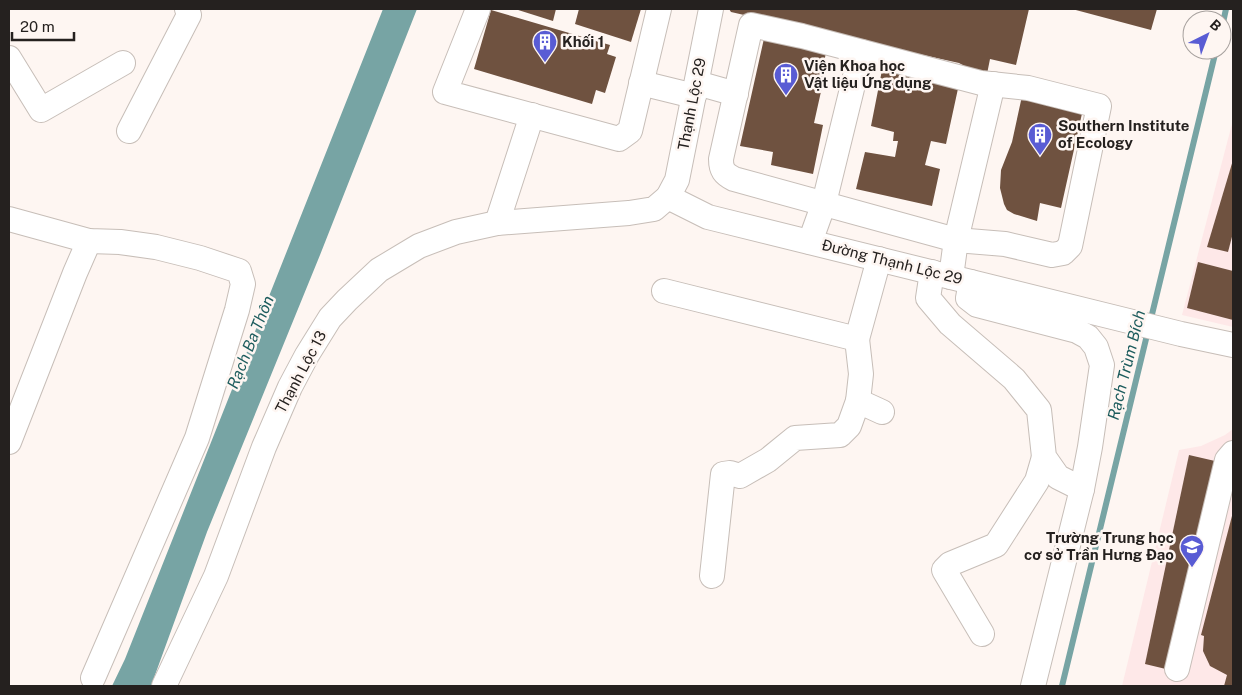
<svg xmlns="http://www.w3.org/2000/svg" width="1242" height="695" font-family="'Public Sans',sans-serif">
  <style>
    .education { fill: #fee8e8 }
    .water { fill: #77a4a4 }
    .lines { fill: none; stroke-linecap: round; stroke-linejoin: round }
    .stream { stroke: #77a4a4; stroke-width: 6 }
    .building { fill: #6f5240 }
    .minor-casing { stroke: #c7beb8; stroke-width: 26 }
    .minor { stroke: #fff; stroke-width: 24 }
    .labels { text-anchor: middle; stroke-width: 5; stroke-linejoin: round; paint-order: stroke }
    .poi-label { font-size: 15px; font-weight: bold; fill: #25211f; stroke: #fef6f2; text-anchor: start }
    .street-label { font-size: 15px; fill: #25211f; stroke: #fef6f2 }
    .water-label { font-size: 16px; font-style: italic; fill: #1d5c5d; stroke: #fef6f2 }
  </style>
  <rect width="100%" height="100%" fill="#fef6f2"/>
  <!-- education -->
  <g class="education">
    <path d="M1233,120V327L1182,315Z"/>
    <path d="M1233,429V686H1122L1179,450L1201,446L1225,435Z"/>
  </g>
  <!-- water -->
  <path class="water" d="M383,9H417L320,255L207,532L151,686H112L125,659Z"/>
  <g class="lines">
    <!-- stream -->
    <g class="stream">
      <path d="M1222,27L1226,9"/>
      <path d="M1062,686L1216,50"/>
    </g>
  </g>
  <!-- building -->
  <g class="building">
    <path d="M515,9H556L553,21Z"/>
    <path d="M579,9H641L631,42L575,24Z"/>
    <path d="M729,9H1029L1016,65L990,59L987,74L972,70L959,63L731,12Z"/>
    <path d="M1072,9H1157L1151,30Z"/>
    <path d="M491,10L610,45L607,54L616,57L605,93L596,90L592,104L474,69Z"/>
    <path d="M765,34L827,48L823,67L826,69L814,123L823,125L813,174L771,165L773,152L740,146Z"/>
    <path d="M884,67L959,84L946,144L931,141L925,165L940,169L932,206L856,189L865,152L895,157L898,141H893L894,132L871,126L882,70Z"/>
    <path d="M1022,96L1083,109L1061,208L1040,203L1037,221L1014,214L1007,210L1004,204L1000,188L1001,170L1012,142Z"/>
    <path d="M1233,160V233L1228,252L1207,247Z"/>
    <path d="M1198,262L1233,271V320L1187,308Z"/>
    <path d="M1189,455L1215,461L1170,670L1145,664Z"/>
    <path d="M1233,512V686H1224L1227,675L1210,666L1203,651L1204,636L1201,635Z"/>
  </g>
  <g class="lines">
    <defs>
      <g id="minor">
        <path d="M478,9L445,92L619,139L630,131L659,9"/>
        <path d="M751,25L802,36L981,83L1028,88L1099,106L1070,246L1063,253L1052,255L1005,244L956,240L734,179C724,174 721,170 721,159Z"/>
        <path d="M9,58L41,110L123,63"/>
        <path d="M641,83L694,96"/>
        <path d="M697,83L736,94"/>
        <path d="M129,131L189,15L187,9"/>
        <path d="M668,197L708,217L1181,334L1233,345"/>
        <path d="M9,219L89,241L120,242L156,247L200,258L239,271L243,284L237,310L197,438L93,678"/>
        <path d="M497,223L532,115"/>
        <path d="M810,242L824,203L861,52"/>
        <path d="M932,272L928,298L950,324L1014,379L1039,410L1044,457L1058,477L1082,489L1033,686"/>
        <path d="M951,277L956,240L993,84"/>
        <path d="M971,282L968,298L977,305L1077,331L1088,337L1096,347L1102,365L1090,447L1082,489"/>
        <path d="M664,291L857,339L879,259"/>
        <path d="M857,339L861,374L858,401L882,412"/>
        <path d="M9,442L75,273L89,241"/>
        <path d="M712,576L723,474L730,473L740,476L768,460L795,438L840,435L849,426L858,401"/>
        <path d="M982,634L944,570L950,564L996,545L1037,481L1044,457"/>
        <path d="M1177,669L1227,460L1233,453"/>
        <path d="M164,686L216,576L264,447L290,387L307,355L330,318L347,300L379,270L419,246L456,232L497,223L629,213L654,209L668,197L677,180L711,9"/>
      </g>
    </defs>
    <!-- minor casing -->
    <use href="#minor" class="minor-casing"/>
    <!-- minor -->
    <use href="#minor" class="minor"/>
  </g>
  <!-- icons -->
  <defs>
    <symbol id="building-pin" viewBox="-11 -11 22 30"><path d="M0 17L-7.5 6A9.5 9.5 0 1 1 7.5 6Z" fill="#595cd4" stroke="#fef6f2"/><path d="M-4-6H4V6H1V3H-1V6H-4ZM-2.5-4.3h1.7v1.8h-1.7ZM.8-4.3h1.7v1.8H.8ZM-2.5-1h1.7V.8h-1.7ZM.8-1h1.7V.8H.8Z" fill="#fff"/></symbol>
    <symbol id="school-pin" viewBox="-11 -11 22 30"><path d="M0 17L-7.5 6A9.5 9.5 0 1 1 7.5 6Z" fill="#595cd4" stroke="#fef6f2"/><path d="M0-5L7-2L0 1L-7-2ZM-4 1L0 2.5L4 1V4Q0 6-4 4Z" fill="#fff"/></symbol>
  </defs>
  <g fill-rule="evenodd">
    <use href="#building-pin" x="531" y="28" width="28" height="38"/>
    <use href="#building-pin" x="772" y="61" width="28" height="38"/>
    <use href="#building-pin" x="1026" y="121" width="28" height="38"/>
    <use href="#school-pin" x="1178" y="533" width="28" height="38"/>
  </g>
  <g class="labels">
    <!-- poi labels -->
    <g class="poi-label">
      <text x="562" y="47">Khối 1</text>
      <text x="804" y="71">Viện Khoa học<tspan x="804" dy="17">Vật liệu Ứng dụng</tspan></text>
      <text x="1058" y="131">Southern Institute<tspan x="1058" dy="17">of Ecology</tspan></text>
      <text x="1174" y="543" text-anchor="end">Trường Trung học<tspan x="1174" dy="17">cơ sở Trần Hưng Đạo</tspan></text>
    </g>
    <!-- street labels -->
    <g class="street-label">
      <text transform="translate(692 104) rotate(-79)" y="5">Thạnh Lộc 29</text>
      <text transform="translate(892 262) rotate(14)" y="5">Đường Thạnh Lộc 29</text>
      <text transform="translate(301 372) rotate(-62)" y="5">Thạnh Lộc 13</text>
    </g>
    <!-- water labels -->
    <g class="water-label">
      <text transform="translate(250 342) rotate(-68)" y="6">Rạch Ba Thôn</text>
      <text transform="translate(1126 365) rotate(-76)" y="6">Rạch Trùm Bích</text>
    </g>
  </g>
  <!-- border -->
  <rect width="1242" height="695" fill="none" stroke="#25211f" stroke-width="20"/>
  <!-- north arrow -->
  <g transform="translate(1207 35) rotate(42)"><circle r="24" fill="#fef6f2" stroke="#a7a19e"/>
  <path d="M0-4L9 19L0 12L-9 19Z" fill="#595cd4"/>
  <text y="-8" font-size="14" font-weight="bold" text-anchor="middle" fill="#25211f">B</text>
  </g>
  <!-- scale -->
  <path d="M12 32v8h62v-8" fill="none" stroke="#25211f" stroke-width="2.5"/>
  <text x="20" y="32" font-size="15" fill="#25211f" stroke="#fef6f2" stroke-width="4" paint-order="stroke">20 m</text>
</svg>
